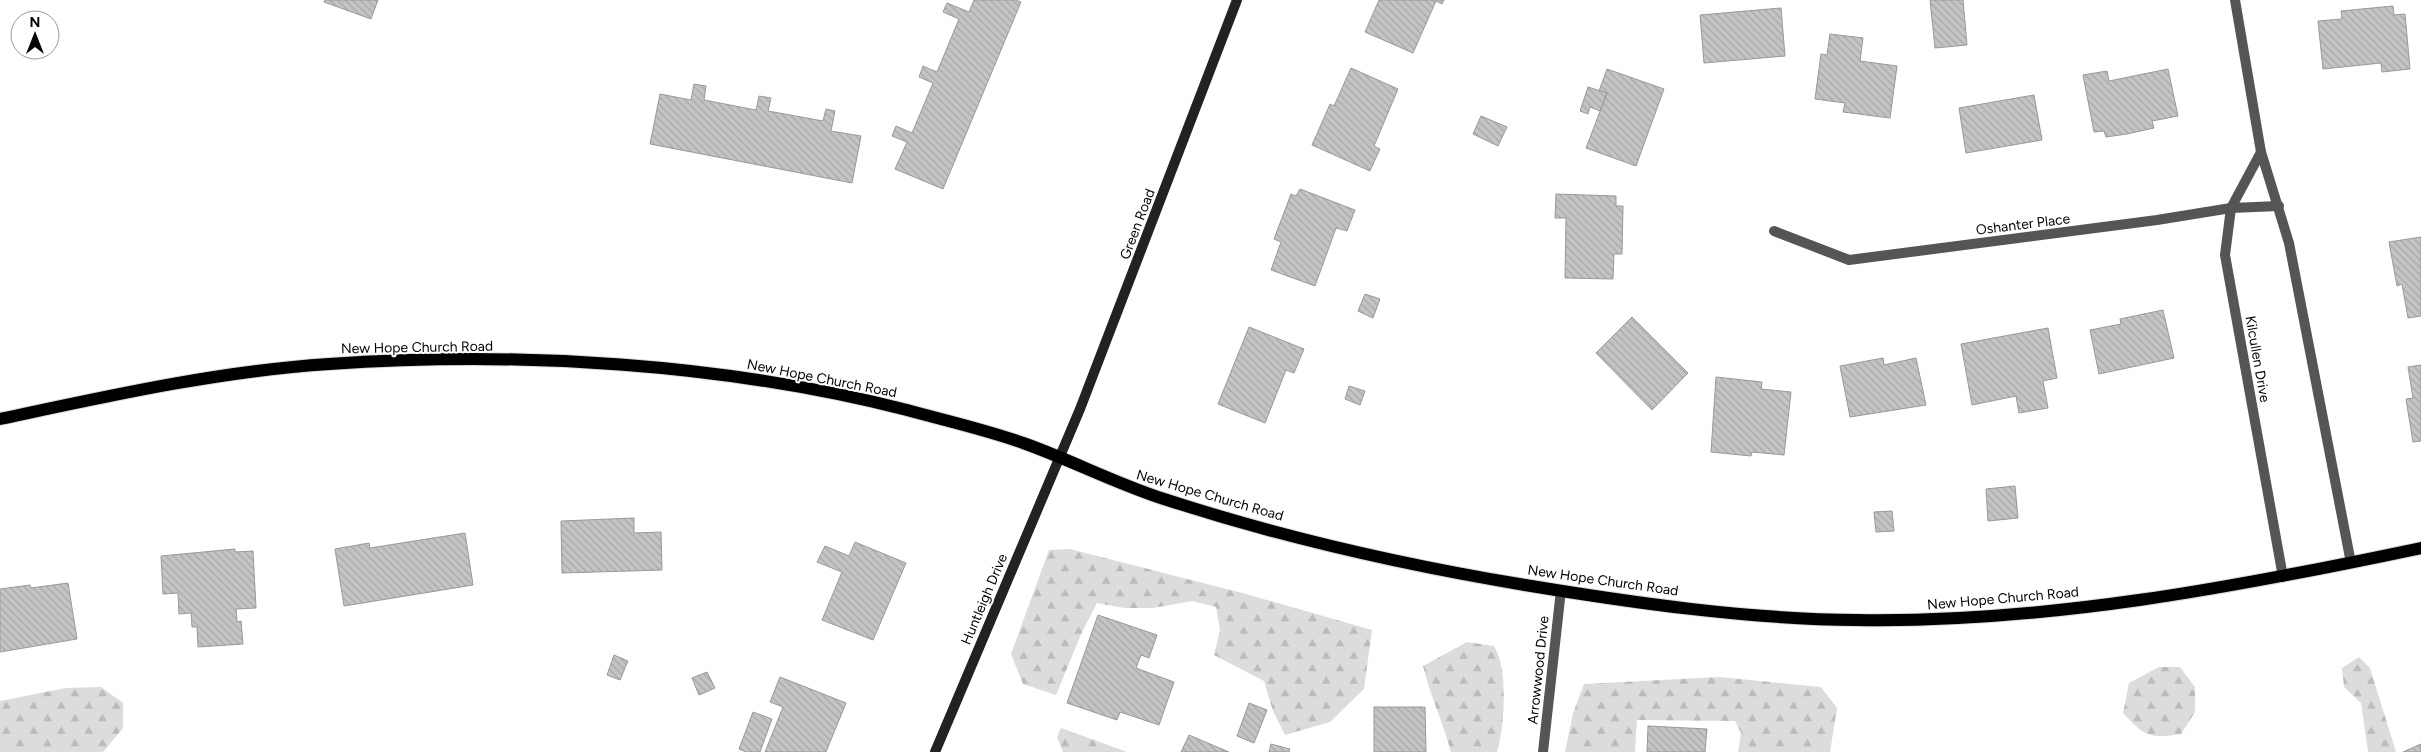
<svg xmlns="http://www.w3.org/2000/svg" width="2421" height="752" font-family="Figtree,sans-serif">
  <style>
    .forest { fill: url(#forest-firs) }
    .building { fill: url(#building-back-hatch); stroke: #999 }
    .lines { fill: none; stroke-linecap: round; stroke-linejoin: round }
    .primary-casing { stroke: #dbdbdb; stroke-width: 14 }
    .street { stroke: #555; stroke-width: 10 }
    .secondary { stroke: #222; stroke-width: 10 }
    .primary { stroke: #000; stroke-width: 12 }
    .labels { text-anchor: middle; stroke-width: 4; stroke-linejoin: round; paint-order: stroke }
    .street-label { font-size: 14px; fill: #000; stroke: #fff }
  </style>
  <defs>
    <pattern id="forest-firs" width="22" height="20" patternUnits="userSpaceOnUse" patternTransform="scale(1.25)"><rect width="22" height="20" fill="#dcdcdc"/><path d="M5 1l3.5 6h-7zM16 11l3.5 6h-7z" fill="#bbb"/></pattern>
    <pattern id="building-back-hatch" width="6" height="6" patternUnits="userSpaceOnUse" patternTransform="scale(1.25)"><rect width="6" height="6" fill="#c4c4c4"/><path d="M-1 5l2 2M0 0l6 6M5-1l2 2" fill="none" stroke="#a7a7a7"/></pattern>
  </defs>
  <rect width="100%" height="100%" fill="#fff"/>
  <!-- forest -->
  <g class="forest">
    <path d="M1070,549L1246,594L1372,630L1364,689L1330,722L1285,735L1273,711L1264,681L1214,655L1220,630L1216,607L1192,601L1153,608H1124L1097,603L1082,632L1056,695L1023,684L1011,654L1049,550Z"/>
    <path d="M1467,642L1494,646C1497,652 1500,658 1501,665C1506,686 1504,731 1497,752H1451C1443,722 1430,695 1423,666Z"/>
    <path d="M2359,657L2370,668L2396,752H2368L2361,703L2344,687L2342,668Z"/>
    <path d="M2159,667H2180L2195,687V712L2181,734C2150,739 2144,736 2123,713L2129,683Z"/>
    <path d="M1719,677L1821,687L1837,708L1830,752H1738L1741,733L1735,721L1637,720L1635,752H1565L1573,713L1584,684Z"/>
    <path d="M101,687L123,703V728L103,752H0V701L66,688Z"/>
    <path d="M1061,728L1127,752H1063L1057,737Z"/>
  </g>
  <!-- building -->
  <g class="building">
    <path d="M325,0H378L371,19L324,2Z"/>
    <path d="M974,0H1015L1021,2L943,189L895,169L907,142L892,136L896,126L912,133L933,83L919,77L923,66L937,72L959,19L943,12L947,3L969,12Z"/>
    <path d="M1379,0H1444L1442,4L1436,1L1413,53L1365,32Z"/>
    <path d="M1930,0H1963L1967,45L1935,48Z"/>
    <path d="M2393,6L2394,15L2405,14L2410,69L2382,72L2381,63L2323,69L2318,21L2342,19L2341,11Z"/>
    <path d="M1781,8L1785,56L1704,63L1700,15Z"/>
    <path d="M1830,34L1863,38L1860,61L1897,66L1890,118L1843,112L1845,103L1815,99L1821,54L1827,55Z"/>
    <path d="M1351,68L1398,89L1374,146L1380,149L1370,171L1312,145L1330,104L1334,106Z"/>
    <path d="M1607,69L1664,89L1636,166L1586,148L1607,93L1599,91Z"/>
    <path d="M2168,69L2178,116L2152,121L2154,128L2127,134L2106,137L2104,131L2094,132L2083,75L2107,71L2109,81Z"/>
    <path d="M694,84L706,86L704,100L756,110L759,96L771,98L768,111L823,121L826,109L835,111L831,131L861,136L852,183L650,144L660,94L691,100Z"/>
    <path d="M1588,87L1607,93L1600,111L1590,107L1588,114L1580,111Z"/>
    <path d="M2034,95L2042,140L1966,153L1959,108Z"/>
    <path d="M1481,116L1507,127L1498,146L1473,134Z"/>
    <path d="M1300,189L1355,210L1347,231L1336,228L1315,286L1271,270L1281,242L1274,239L1291,194L1296,196Z"/>
    <path d="M1556,194L1616,196V206H1623L1622,254H1614L1613,279L1565,278L1566,218H1555Z"/>
    <path d="M2421,237V316L2408,318L2402,284L2397,286L2389,242Z"/>
    <path d="M1365,294L1380,299L1373,318L1358,311Z"/>
    <path d="M2163,310L2174,358L2099,374L2090,330L2121,324L2120,319Z"/>
    <path d="M1632,317L1688,373L1652,410L1596,353Z"/>
    <path d="M1249,327L1304,349L1294,373L1286,370L1265,423L1218,404Z"/>
    <path d="M2048,328L2057,378L2043,381L2048,408L2019,413L2016,396L1972,405L1961,344Z"/>
    <path d="M1883,358L1884,365L1916,358L1926,405L1850,417L1840,366Z"/>
    <path d="M2421,365V441L2413,442L2406,399L2413,398L2408,367Z"/>
    <path d="M1716,377L1762,382L1761,389L1791,392L1784,455L1752,452L1751,456L1711,452Z"/>
    <path d="M1349,386L1365,391L1360,405L1345,399Z"/>
    <path d="M2015,486L2018,518L1988,521L1986,489Z"/>
    <path d="M1892,511L1894,531L1876,532L1874,512Z"/>
    <path d="M634,518V533L661,532L662,570L562,573L561,521Z"/>
    <path d="M465,533L473,585L344,606L335,549L369,543L370,548Z"/>
    <path d="M855,542L906,563L873,640L822,620L842,572L817,562L825,546L849,556Z"/>
    <path d="M235,549V552L253,551L256,608L236,609L237,622L241,621L243,644L198,647L197,627H192L191,613L179,614L178,593L163,594L161,556Z"/>
    <path d="M68,583L77,639L0,652V589L30,585L31,588Z"/>
    <path d="M1098,615L1157,635L1149,658L1141,655L1136,668L1174,682L1159,725L1120,712L1117,720L1067,703Z"/>
    <path d="M614,655L628,661L620,680L607,675Z"/>
    <path d="M707,672L715,688L699,695L692,678Z"/>
    <path d="M780,677L846,703L826,752H765L783,707L770,702Z"/>
    <path d="M1249,703L1267,710L1254,743L1237,736Z"/>
    <path d="M1374,707H1425L1426,752H1374Z"/>
    <path d="M753,712L772,719L760,752H746L739,749Z"/>
    <path d="M1648,726L1707,729L1705,752H1647Z"/>
    <path d="M1189,735L1229,752H1181Z"/>
    <path d="M1271,744L1290,749L1289,752H1269Z"/>
    <path d="M2421,744V752H2403Z"/>
  </g>
  <g class="lines">
    <defs>
      <path id="primary" d="M0,419C108,396 219,371 329,364C519,351 723,363 907,410C947,421 988,430 1026,444C1073,461 1117,484 1164,499C1281,537 1404,565 1525,585C1634,603 1746,619 1857,620C2047,623 2236,587 2421,548"/>
    </defs>
    <!-- primary casing -->
    <use href="#primary" class="primary-casing"/>
    <!-- street -->
    <g class="street">
      <path d="M2235,0L2261,152L2289,243L2351,563"/>
      <path d="M2261,152L2231,208L2225,255L2283,577"/>
      <path d="M1774,231L1849,260L2157,220L2231,208L2279,206"/>
      <path d="M1543,752L1561,590"/>
    </g>
    <!-- secondary -->
    <path class="secondary" d="M935,752L1080,409L1237,0"/>
    <!-- primary -->
    <use href="#primary" class="primary"/>
  </g>
  <g class="labels">
    <!-- street labels -->
    <g class="street-label">
      <text transform="translate(1137 224) rotate(-69)" y="5">Green Road</text>
      <text transform="translate(2023 224) rotate(-7)" y="5">Oshanter Place</text>
      <text transform="translate(417 347) rotate(-1)" y="5">New Hope Church Road</text>
      <text transform="translate(2258 359) rotate(80)" y="5">Kilcullen Drive</text>
      <text transform="translate(822 378) rotate(11)" y="5">New Hope Church Road</text>
      <text transform="translate(1210 495) rotate(16)" y="5">New Hope Church Road</text>
      <text transform="translate(1603 580) rotate(8)" y="5">New Hope Church Road</text>
      <text transform="translate(2003 598) rotate(-5)" y="5">New Hope Church Road</text>
      <text transform="translate(984 599) rotate(-67)" y="5">Huntleigh Drive</text>
      <text transform="translate(1538 670) rotate(-84)" y="5">Arrowwood Drive</text>
    </g>
  </g>
  <!-- north arrow -->
  <g transform="translate(35 35)"><circle r="24" fill="#ffffff" stroke="#999999"/>
  <path d="M0-4L9 19L0 12L-9 19Z" fill="#000000"/>
  <text y="-8" font-size="14" font-weight="bold" text-anchor="middle" fill="#000000">N</text>
  </g>
</svg>
